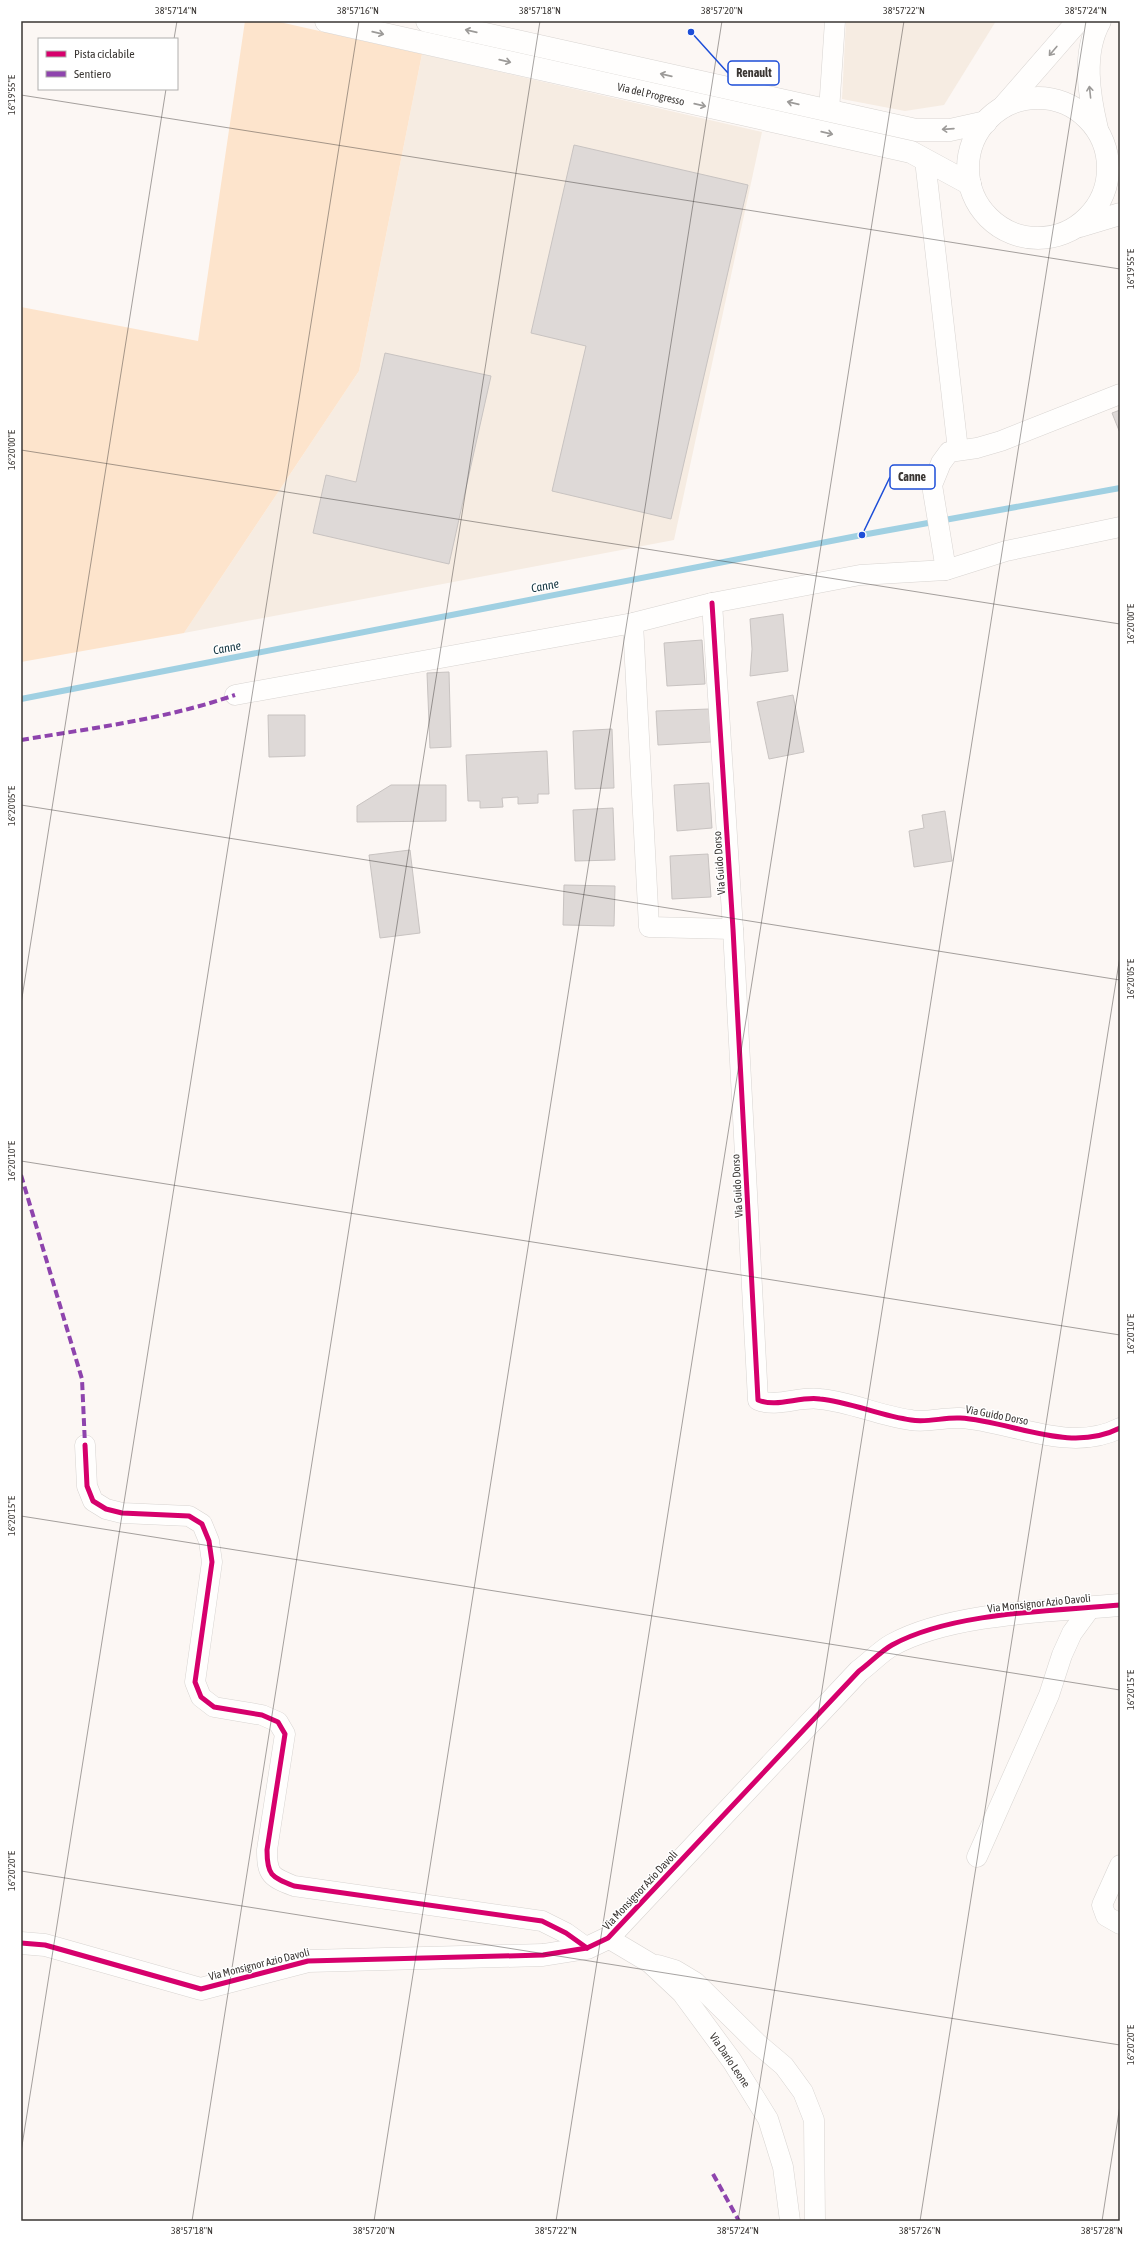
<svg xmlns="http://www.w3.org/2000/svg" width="1141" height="2242" font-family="'Asap Condensed',sans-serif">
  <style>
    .built { fill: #f6ece2 }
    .green { fill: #fde4cc }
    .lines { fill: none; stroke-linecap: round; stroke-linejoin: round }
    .stream { stroke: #a0d0e2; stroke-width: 6 }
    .building { fill: #ded9d7; stroke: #c8c3c1 }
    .minor-casing { stroke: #d8d4d1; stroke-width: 21 }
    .tertiary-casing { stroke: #d8d4d1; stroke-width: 23 }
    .minor { stroke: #fffefd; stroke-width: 20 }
    .tertiary { stroke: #fffefd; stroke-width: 22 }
    .quiet { stroke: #8e44ad; stroke-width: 4; stroke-dasharray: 8 4; stroke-linecap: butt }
    .cycleway-casing { stroke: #fff; stroke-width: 8 }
    .cycleway { stroke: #d6006c; stroke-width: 5 }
    .oneway { stroke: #9c9a98 }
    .ticks { fill: none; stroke: #3a3633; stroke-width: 1; stroke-opacity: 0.45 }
    .labels { text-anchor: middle; stroke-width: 3; stroke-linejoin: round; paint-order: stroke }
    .street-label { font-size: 11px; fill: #3a3633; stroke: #fff }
    .water-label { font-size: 12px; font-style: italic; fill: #10323e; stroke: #fff }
    .leader { fill: none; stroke: #1d4ed8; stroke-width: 1.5 }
    .callout-dot { fill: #1d4ed8; stroke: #fff; stroke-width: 1.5 }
    .callout { fill: #fff; stroke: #1d4ed8; stroke-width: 1.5 }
    .callout-label { font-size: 12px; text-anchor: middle; font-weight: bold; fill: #3a3633 }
    .neatline { fill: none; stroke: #3a3633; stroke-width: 1.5 }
    .ticks-label { font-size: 10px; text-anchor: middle; fill: #3a3633 }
  </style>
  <rect width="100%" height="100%" fill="#fcf7f4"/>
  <!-- built -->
  <g class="built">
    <path d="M846,21H996L944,105L905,111L842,99Z"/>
    <path d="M422,54L762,132L674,540L184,633L359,371Z"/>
  </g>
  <!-- green -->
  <path class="green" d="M245,21H275L422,54L359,371L184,633L21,662V307L198,341Z"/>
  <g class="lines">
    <!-- stream -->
    <path class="stream" d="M21,699L862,535L1120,488"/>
  </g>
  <!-- building -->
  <g class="building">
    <path d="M574,145L748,185L671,519L552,491L586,346L531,333Z"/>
    <path d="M385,353L491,376L449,564L313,533L326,475L356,482Z"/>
    <path d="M1120,410V433L1112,413Z"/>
    <path d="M783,614L788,671L750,676L752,649L750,619Z"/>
    <path d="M702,640L705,684L667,686L664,643Z"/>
    <path d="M449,672L451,747L430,748L427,673Z"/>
    <path d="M793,695L804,752L769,759L757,702Z"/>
    <path d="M709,709L711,742L658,745L656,711Z"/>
    <path d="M268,715H305V756L269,757Z"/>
    <path d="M612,729L614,788L575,789L573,731Z"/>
    <path d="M547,751L549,794H538V803L518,804V797L502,798L503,807L480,808V801H468L466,755Z"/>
    <path d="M709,783L712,828L677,831L674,785Z"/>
    <path d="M391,785H446V821L357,822V806Z"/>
    <path d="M613,808L615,860L575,861L573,810Z"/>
    <path d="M945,811L952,861L914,867L909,831L924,828L922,815Z"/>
    <path d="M410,850L420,933L380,938L369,855Z"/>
    <path d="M708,854L711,897L672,899L670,856Z"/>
    <path d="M564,885L615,886L614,926L563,925Z"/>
  </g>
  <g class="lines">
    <defs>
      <g id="minor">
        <path d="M829,111L835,21"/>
        <path d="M925,160L958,450"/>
        <path d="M946,570L932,485L941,463L949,452L977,448L1001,441L1120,394"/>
        <path d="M712,603L733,929L758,1400C777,1408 799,1396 820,1399C851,1402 880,1416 911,1420C927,1423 944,1417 960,1418C1012,1421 1069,1454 1120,1428"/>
        <path d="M633,623L649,927L733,929"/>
        <path d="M235,695L633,623L712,603L860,575L946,570L1006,551L1120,527"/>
        <path d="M85,1445L87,1486L93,1501L106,1509L122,1513L189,1516L202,1524L209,1541L212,1562L195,1682L201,1697L214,1707L262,1715L278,1722L285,1734L267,1850C267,1875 271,1877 294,1886L542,1921L566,1933L587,1948"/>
        <path d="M977,1857L1049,1695L1062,1655L1072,1633L1091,1607"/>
        <path d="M1120,1865L1102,1905L1106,1916L1120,1924"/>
        <path d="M608,1938L650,1963L682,1993L732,2061L768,2119L783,2167L790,2221"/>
        <path d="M658,1965L675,1970L695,1982L758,2044L784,2066L803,2092L814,2120L815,2221"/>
      </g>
      <g id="tertiary">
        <path d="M326,21L911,152L970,184"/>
        <path d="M427,21L916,130H950L986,122"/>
        <circle cx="1038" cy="168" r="70"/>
        <path d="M1004,106L1078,21"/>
        <path d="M1097,129C1089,95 1082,53 1100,21"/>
        <path d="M1080,226L1120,214"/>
        <path d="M21,1943L45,1945L201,1989L308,1961L543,1955L587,1948L608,1938L859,1671C870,1663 881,1651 892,1645C952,1612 1053,1611 1120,1605"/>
      </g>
    </defs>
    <!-- minor casing -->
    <use href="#minor" class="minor-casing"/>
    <!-- tertiary casing -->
    <use href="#tertiary" class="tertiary-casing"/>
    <!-- minor -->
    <use href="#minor" class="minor"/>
    <!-- tertiary -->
    <use href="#tertiary" class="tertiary"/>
    <!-- quiet -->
    <g class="quiet">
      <path d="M21,740C93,728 166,719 235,695"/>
      <path d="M21,1175L82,1379L85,1445"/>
      <path d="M713,2174L739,2221"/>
    </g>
    <defs>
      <g id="cycleway">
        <path d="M712,603L733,929L758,1400C777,1408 799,1396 820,1399C851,1402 880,1416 911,1420C927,1423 944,1417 960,1418C1012,1421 1069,1454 1120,1428"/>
        <path d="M85,1445L87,1486L93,1501L106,1509L122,1513L189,1516L202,1524L209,1541L212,1562L195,1682L201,1697L214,1707L262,1715L278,1722L285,1734L267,1850C267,1875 271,1877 294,1886L542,1921L566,1933L587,1948"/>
        <path d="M21,1943L45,1945L201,1989L308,1961L543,1955L587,1948L608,1938L859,1671C870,1663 881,1651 892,1645C952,1612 1053,1611 1120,1605"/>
      </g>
    </defs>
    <!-- cycleway casing -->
    <use href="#cycleway" class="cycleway-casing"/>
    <!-- cycleway -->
    <use href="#cycleway" class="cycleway"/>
  </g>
  <!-- one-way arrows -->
  <defs><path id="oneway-shaft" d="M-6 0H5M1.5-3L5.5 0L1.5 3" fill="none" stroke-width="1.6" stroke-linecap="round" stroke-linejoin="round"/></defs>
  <g class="oneway">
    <use href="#oneway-shaft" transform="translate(471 31) rotate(-167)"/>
    <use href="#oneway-shaft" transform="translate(378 33) rotate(13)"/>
    <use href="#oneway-shaft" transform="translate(1053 51) rotate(130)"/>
    <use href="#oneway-shaft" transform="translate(505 61) rotate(13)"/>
    <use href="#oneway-shaft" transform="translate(666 75) rotate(-167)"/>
    <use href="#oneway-shaft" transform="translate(1090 92) rotate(-96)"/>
    <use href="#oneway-shaft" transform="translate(793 103) rotate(-167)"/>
    <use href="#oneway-shaft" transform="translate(700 105) rotate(13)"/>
    <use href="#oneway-shaft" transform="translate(948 129) rotate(176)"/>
    <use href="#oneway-shaft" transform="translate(827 133) rotate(13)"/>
  </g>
  <!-- ticks -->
  <path class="ticks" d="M174,39L177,21M21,95L1120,269M21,450L1120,624M21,805L1120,980M21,1004L166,89M21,1161L1120,1335M21,1516L1120,1690M21,1871L1120,2045M21,2152L359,21M192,2221L540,21M374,2221L722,21M556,2221L904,21M738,2221L1086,21M920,2221L1120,956M1102,2221L1120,2105"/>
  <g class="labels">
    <!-- street labels -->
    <g class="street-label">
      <text transform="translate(651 94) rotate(13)" y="4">Via del Progresso</text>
      <text transform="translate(719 863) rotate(-94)" y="4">Via Guido Dorso</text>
      <text transform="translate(737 1186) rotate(-93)" y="4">Via Guido Dorso</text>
      <text transform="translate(997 1415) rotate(11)" y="4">Via Guido Dorso</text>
      <text transform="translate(1039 1603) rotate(-6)" y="4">Via Monsignor Azio Davoli</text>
      <text transform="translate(640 1890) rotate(-47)" y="4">Via Monsignor Azio Davoli</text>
      <text transform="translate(259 1964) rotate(-14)" y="4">Via Monsignor Azio Davoli</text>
      <text transform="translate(730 2060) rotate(56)" y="4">Via Dario Leone</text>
    </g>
    <!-- water labels -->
    <g class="water-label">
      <text transform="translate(545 586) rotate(-11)" y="4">Canne</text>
      <text transform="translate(227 648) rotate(-11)" y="4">Canne</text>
    </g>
  </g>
  <!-- callouts -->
  <path class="leader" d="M691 32L728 73M862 535L890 477"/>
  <g class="callout-dot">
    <circle cx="691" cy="32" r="4"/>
    <circle cx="862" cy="535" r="4"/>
  </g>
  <g class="callout">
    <rect x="728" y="61" width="51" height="24" rx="4"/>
    <rect x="890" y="465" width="45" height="24" rx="4"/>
  </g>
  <g class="callout-label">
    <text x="754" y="77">Renault</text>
    <text x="912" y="481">Canne</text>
  </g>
  <!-- border -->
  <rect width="1141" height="2242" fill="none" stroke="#ffffff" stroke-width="44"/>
  <!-- legend -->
  <rect x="38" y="38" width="140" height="52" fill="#ffffff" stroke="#b0afad"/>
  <rect x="46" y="51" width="20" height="6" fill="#d6006c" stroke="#b0afad"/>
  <text x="74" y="58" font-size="12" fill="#3a3633">Pista ciclabile</text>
  <rect x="46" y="71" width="20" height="6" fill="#8e44ad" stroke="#b0afad"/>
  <text x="74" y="78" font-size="12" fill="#3a3633">Sentiero</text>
  <rect x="22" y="22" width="1097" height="2198" class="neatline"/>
  <g class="ticks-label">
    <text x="176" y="14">38°57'14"N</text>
    <text x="358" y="14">38°57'16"N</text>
    <text x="540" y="14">38°57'18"N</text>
    <text x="722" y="14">38°57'20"N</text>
    <text x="904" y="14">38°57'22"N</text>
    <text x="1086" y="14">38°57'24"N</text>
    <text transform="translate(11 95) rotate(-90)" y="4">16°19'55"E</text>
    <text transform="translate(1130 269) rotate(-90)" y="4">16°19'55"E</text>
    <text transform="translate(11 450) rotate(-90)" y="4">16°20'00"E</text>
    <text transform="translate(1130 624) rotate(-90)" y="4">16°20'00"E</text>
    <text transform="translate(11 806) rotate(-90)" y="4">16°20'05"E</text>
    <text transform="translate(1130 979) rotate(-90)" y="4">16°20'05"E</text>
    <text transform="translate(11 1161) rotate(-90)" y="4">16°20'10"E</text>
    <text transform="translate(1130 1334) rotate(-90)" y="4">16°20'10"E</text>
    <text transform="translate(11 1516) rotate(-90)" y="4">16°20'15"E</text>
    <text transform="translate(1130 1690) rotate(-90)" y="4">16°20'15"E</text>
    <text transform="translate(11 1871) rotate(-90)" y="4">16°20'20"E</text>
    <text transform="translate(1130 2045) rotate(-90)" y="4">16°20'20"E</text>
    <text x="192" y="2234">38°57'18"N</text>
    <text x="374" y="2234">38°57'20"N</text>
    <text x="556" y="2234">38°57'22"N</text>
    <text x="738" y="2234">38°57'24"N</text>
    <text x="920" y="2234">38°57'26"N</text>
    <text x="1102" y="2234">38°57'28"N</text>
  </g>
</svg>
